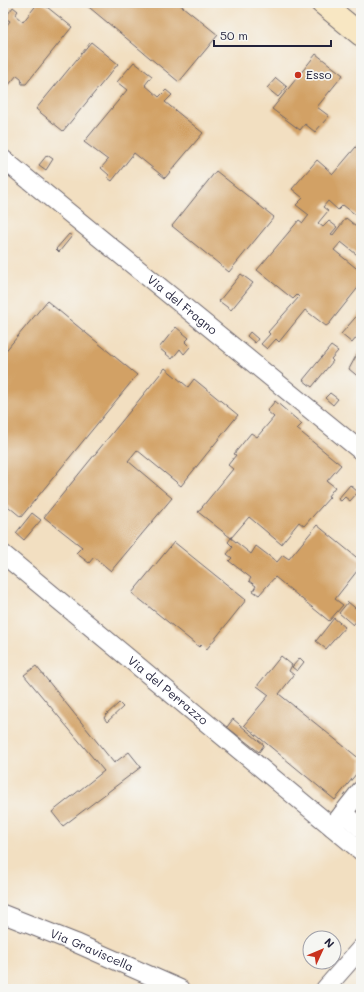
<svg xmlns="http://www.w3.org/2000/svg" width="364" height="992" font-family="Mali,sans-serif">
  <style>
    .building { fill: #d2a165 }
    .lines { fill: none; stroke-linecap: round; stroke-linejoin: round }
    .minor-casing { stroke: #6b646a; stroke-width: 20 }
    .secondary-casing { stroke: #6b646a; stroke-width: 24 }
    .minor { stroke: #fff; stroke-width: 18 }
    .secondary { stroke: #f8e7c3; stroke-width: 22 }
    .poi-dot { fill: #c8321e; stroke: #f6f6f2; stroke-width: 1.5 }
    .labels { text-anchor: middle; stroke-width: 3.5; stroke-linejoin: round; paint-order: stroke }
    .poi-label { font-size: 12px; fill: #22223b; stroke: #f6f6f2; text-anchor: start }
    .street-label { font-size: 12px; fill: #22223b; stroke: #f6f6f2 }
  </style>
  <rect width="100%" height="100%" fill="#f6f6f2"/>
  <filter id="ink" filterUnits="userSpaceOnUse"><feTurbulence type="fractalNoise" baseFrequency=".025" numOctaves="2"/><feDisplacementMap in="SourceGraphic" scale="8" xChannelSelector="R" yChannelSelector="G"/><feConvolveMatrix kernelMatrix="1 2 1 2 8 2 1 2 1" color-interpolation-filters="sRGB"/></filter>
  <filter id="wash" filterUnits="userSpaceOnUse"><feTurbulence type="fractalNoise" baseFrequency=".012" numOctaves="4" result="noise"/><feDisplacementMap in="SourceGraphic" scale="16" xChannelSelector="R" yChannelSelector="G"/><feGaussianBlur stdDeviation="0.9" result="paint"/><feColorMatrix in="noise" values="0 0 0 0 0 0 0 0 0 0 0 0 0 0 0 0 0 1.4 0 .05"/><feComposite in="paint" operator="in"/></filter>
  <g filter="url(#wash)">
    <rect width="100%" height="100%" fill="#f2dfc1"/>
    <g id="blocks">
      <!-- building -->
      <g class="building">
        <path d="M38,3H42L72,27L26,84H22L21,78L17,75L3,92V30L10,21L5,18L13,7L18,11L15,15L23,22Z"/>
        <path d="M84,3H178L218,35L179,82Z"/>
        <path d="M91,42L118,64L63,131L36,109Z"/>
        <path d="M316,54L343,75L317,107L329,116L315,132L305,124L300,130L272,109Z"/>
        <path d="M134,62L152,76L145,85L159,97L166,90L172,95L165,102L203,133L165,178L134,153L112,181L108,178L109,175L101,168L108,160L84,142L127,90L117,82Z"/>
        <path d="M276,78L287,87L278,97L267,88Z"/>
        <path d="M361,141V219L343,205L338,210L328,201L323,207L328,211L318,223L323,227L329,221L337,227L331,234L333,235L346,218L361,230V258L341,242L334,250L361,272V284L329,324L326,326L305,310L279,342L276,339L267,349L261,344L270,334L268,332L299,297L297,295L293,299L257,270L299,220L303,223L309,215L296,205L303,198L292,189L317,160L333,174Z"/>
        <path d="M47,155L53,159L46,170L39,165Z"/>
        <path d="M216,171L274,217L229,272L172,226Z"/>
        <path d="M69,234L72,236L59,252L56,249Z"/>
        <path d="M241,274L253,283L231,310L219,301Z"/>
        <path d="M47,301L137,375L21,517L3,502V354Z"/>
        <path d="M361,311V332L352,343L341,334Z"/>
        <path d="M176,327L189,338L185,342L190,347L184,354L180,349L172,359L159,348Z"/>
        <path d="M250,332L258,339L255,343L247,336Z"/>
        <path d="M331,346L338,351L331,359L333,361L312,387L303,380Z"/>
        <path d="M361,347V379L349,369Z"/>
        <path d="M165,368L188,387L194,379L238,415L181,486L137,450L128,461L172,498L111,571L94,557L89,563L76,553L82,547L44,517Z"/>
        <path d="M330,393L338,399L333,405L325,398Z"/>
        <path d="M275,401L302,424L297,429L341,465L327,481L335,487L328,496L330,497L304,526L299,522L281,544L249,517L231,538L198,512L233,469L228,465L236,455L234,454L251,433L257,437L274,417L267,411Z"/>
        <path d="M350,485L358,492L350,501L345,497L341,501L338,499Z"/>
        <path d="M32,513L41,520L24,540L16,533Z"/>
        <path d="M317,525L361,561V566L335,599L343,605L329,621L275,577L259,595L253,591L256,586L249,581L251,578L229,561L232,558L227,554L233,547L228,542L231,538L251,554L256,546L277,562L283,555L289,559Z"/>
        <path d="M174,542L246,600L206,650L201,645L199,647L132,593Z"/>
        <path d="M348,602L360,612L357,616L359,618L353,625L339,613Z"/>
        <path d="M334,618L345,627L326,649L316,641Z"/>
        <path d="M281,656L292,665L289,671L294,675L279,694L361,760V768L335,800L244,725L269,695L257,686Z"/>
        <path d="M300,658L304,662L297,671L292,667Z"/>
        <path d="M36,666L114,763L129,752L141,767L63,826L52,812L104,771L24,675Z"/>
        <path d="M119,703L123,707L107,722L104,718L106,715Z"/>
        <path d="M233,719L264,745L259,752L227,727Z"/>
      </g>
    </g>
  </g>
  <g filter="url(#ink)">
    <use href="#blocks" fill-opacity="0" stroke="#6b646a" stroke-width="1"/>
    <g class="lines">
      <defs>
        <g id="minor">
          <path id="s1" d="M3,159L361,451"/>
          <path id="s2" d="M3,554L361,851"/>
          <path d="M343,813L361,828"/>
          <path d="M332,827L361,790"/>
          <path id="s3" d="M3,914L76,943L180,989"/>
          <path d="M325,989L361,948"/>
        </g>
        <path id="secondary" d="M322,3L361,35"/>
      </defs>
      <!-- minor casing -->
      <use href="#minor" class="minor-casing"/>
      <!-- secondary casing -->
      <use href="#secondary" class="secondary-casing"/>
      <!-- minor -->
      <use href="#minor" class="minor"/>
      <!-- secondary -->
      <use href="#secondary" class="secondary"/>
    </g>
  </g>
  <!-- markers -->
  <circle class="poi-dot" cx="298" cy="75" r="4"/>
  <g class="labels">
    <!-- poi labels -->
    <g class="poi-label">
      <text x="306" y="79">Esso</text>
    </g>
    <!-- street labels -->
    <g class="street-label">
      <text dy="4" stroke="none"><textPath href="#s1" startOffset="231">Via del Fragno</textPath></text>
      <text dy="4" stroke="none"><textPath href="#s2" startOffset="214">Via del Perrazzo</textPath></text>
      <text dy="4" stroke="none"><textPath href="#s3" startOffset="96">Via Graviscella</textPath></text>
    </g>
  </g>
  <!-- margin -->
  <rect width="364" height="992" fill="none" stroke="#f6f6f2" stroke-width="16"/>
  <!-- north arrow -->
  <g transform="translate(322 950) rotate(46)"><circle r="19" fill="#f6f6f2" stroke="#a1a1a9"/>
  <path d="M0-3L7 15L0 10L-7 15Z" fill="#c8321e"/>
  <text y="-6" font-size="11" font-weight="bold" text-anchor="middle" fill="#22223b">N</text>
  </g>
  <!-- scale -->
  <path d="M214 40v6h117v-6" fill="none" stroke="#22223b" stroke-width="2"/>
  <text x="220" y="40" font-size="12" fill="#22223b" stroke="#f6f6f2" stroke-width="3" paint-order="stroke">50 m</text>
</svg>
